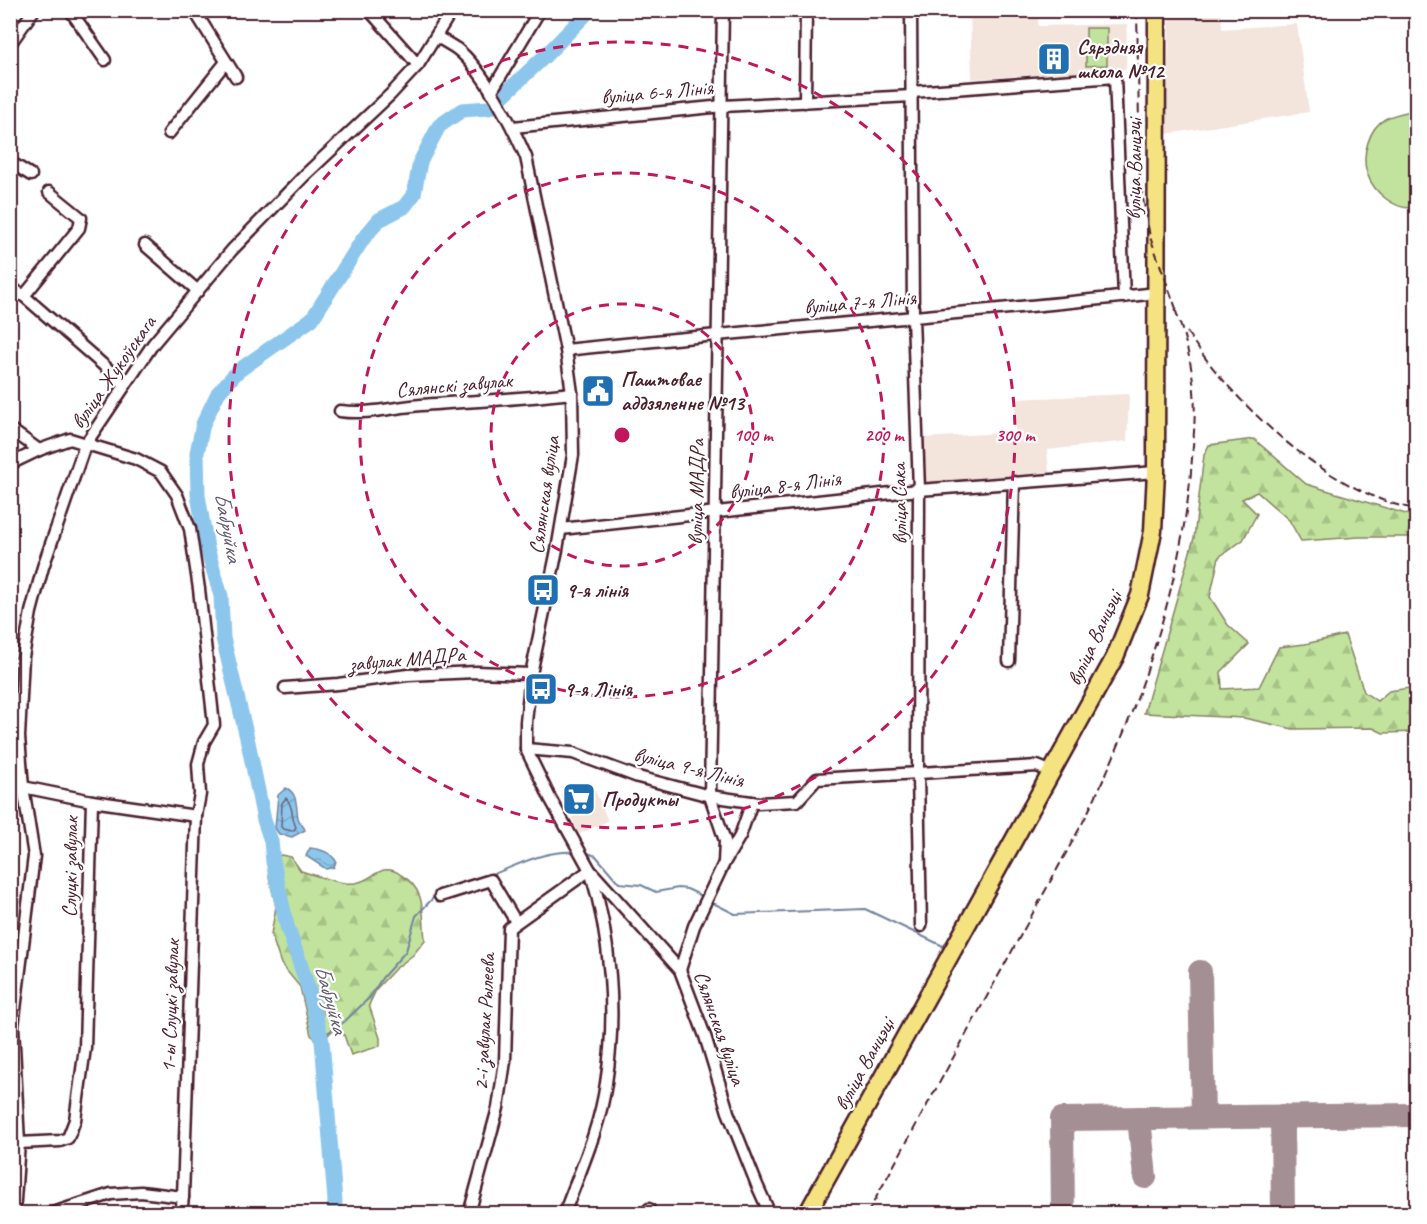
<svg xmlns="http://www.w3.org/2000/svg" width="1427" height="1224" font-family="Caveat,sans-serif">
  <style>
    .built { fill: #f3e4dc }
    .grass { fill: #c1e39d; stroke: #868164; stroke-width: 1.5 }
    .forest { fill: url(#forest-firs); stroke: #868164; stroke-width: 1.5 }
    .water { fill: url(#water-waves); stroke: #72839f; stroke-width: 1.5 }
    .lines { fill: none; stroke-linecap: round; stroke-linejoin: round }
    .shore { stroke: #656278; stroke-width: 1.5 }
    .stream { stroke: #72839f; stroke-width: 2 }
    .river { stroke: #8dc6ec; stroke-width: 15 }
    .taxiway { stroke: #a48f95; stroke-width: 24 }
    .street-casing { stroke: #4a1f2b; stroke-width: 15 }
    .primary-casing { stroke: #4a1f2b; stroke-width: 21 }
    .street { stroke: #fff; stroke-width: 10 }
    .primary { stroke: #f5e382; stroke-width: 16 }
    .rail { stroke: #4a1f2b; stroke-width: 2; stroke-dasharray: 9 4.5; stroke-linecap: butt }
    .ring { fill: none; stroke: #c2185b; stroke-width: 3; stroke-dasharray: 10 8 }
    .labels { text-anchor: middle; stroke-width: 4.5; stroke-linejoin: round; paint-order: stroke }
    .poi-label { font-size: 21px; font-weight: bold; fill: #4a1f2b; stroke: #fff; text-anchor: start }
    .street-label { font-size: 21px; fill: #4a1f2b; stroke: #fff }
    .water-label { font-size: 22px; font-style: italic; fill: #61596f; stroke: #fff }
    .centre { fill: #c2185b; stroke: #fff; stroke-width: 3 }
    .ring-label { font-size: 18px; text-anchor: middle; font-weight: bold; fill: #c2185b; stroke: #fff; stroke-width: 4.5; stroke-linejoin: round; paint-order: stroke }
  </style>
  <defs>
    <pattern id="forest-firs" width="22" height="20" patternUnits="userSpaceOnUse" patternTransform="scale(1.5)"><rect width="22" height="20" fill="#c1e39d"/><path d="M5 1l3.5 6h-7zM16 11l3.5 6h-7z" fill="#a7c287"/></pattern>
    <pattern id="water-waves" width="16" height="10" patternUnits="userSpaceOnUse" patternTransform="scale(1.5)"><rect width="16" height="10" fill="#8dc6ec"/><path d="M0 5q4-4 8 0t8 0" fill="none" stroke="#7baacb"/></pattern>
  </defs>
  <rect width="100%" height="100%" fill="#fff"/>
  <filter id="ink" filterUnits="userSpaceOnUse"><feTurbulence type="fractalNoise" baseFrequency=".0167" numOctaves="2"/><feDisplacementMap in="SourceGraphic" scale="12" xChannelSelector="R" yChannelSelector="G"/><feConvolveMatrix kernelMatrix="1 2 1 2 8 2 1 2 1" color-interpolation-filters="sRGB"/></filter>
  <g filter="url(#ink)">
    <!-- built -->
    <g class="built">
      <path d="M970,11H1038V26L1127,24L1126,69L972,79Z"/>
      <path d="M1170,11H1221L1222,29L1297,24L1309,112L1166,134Z"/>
      <path d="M1129,394L1127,441L1047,450L1049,472L926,483L924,438L1015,432L1016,399Z"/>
      <path d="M591,781L608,821L579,834L561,794Z"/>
    </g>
    <!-- grass -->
    <g class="grass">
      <path d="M1086,28H1107V65L1086,66Z"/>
      <path d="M1416,110V207C1396,212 1373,192 1367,173C1361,156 1369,128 1385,119C1394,114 1407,112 1416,110Z"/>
    </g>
    <!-- forest -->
    <g class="forest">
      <path d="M1254,439L1306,484L1416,517V537H1359L1301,541L1289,520L1257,492L1242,499L1257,514L1243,540L1219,557L1210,597L1228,625L1249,644L1221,672L1222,689L1259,687L1279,647L1305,644L1345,635L1364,692L1377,701L1389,691L1416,687V732L1383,733L1373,728L1293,729L1244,718L1144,713L1194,538L1204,455L1209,445Z"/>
      <path d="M281,855L291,857L301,871C315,875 340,885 355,883C367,882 373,873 384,870C390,869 396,871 401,875C427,890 422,913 425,940L413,955L395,969L377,988L369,1005L380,1038V1046L351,1055L344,1035L338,1030L332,1031L322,1041H318L311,1035L300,987L281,964L271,934L276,907L269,877V862Z"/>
    </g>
    <!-- water -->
    <g class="water">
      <path d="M286,788C298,793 296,807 298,818C299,823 304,826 305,830L292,837L279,834L275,828L278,795Z"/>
      <path d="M310,848C320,849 331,853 336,861L334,867L326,869L306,856Z"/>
    </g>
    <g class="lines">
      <!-- shore -->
      <path class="shore" d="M286,798C294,806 291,818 296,827L293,831L283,829L281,827L282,803Z"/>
      <!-- stream -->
      <g class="stream">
        <path d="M585,852L596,856L619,883L641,885L656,892L678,888L687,889L702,896"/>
        <path d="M491,875C521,864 543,850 577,852"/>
        <path d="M709,901L735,914L865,909L943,946"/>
        <path d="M321,1037L344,1022L370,997L382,978L406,951L416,916L435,896"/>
      </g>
      <!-- river -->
      <path class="river" d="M334,1214L335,1201L322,1041L308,987L287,926L273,862L271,841L264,820L248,742L223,638L221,596L207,548L198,495L197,453L203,424L218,393L238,371L312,319L363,239L379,220L404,207L414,194L420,162L439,126L462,110L489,108L493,105L545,56L590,10"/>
      <!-- taxiway -->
      <g class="taxiway">
        <path d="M1200,972L1203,1117"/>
        <path d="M1282,1116L1283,1214"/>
        <path d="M1139,1118L1145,1177"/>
        <path d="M1063,1214L1062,1119L1416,1115"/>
      </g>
      <defs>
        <g id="street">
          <path d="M70,10L105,60"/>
          <path d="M194,10L236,77"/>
          <path d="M369,10L418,65"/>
          <path d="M723,10L710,796L725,841L724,863"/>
          <path d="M911,10L913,317L919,490L918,775L921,926"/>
          <path d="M437,37C444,41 451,45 457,49C483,69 513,127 526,157L566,350L572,393L573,455L557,550L531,674L526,722V749L550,798L590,870L680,970L705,1036L728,1112L757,1185L770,1214"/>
          <path d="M10,44L34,10"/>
          <path d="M491,92L540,10"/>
          <path d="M912,92L1115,77L1124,297"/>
          <path d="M805,102L806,10"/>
          <path d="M513,127L723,106L912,96"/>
          <path d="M169,133L226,62"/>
          <path d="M10,162L31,175"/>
          <path d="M145,245L198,291"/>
          <path d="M10,287L24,296L125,384"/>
          <path d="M24,296L79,228L81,218L49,192"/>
          <path d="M566,350C763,329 960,315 1156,293"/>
          <path d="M340,411C367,415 394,407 421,405C472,401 522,399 572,393"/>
          <path d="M10,429L39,450"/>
          <path d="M10,464L39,450L70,439L136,459L161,472L177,495L190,529L199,589L214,725L204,742L198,764L200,794L196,816L92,801L85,1048L75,1120L68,1138L60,1141L19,1143"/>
          <path d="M561,529L919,490L1156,472"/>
          <path d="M1009,661L1014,482"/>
          <path d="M285,688L338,684L408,675L476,672L531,674"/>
          <path d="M526,749L573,753L638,777L710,796L758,803L797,801L817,779L1037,766L1052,772"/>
          <path d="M23,787L92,801"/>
          <path d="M440,896L491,880L516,922"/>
          <path d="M680,970L694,926L724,863L740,836L752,802"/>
          <path d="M14,1214L19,1143L13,1026L34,856L23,787L19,737L23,657L31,612L43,567L85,445L153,344L232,250L306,174L391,94L418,65L452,10"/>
          <path d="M50,1214L111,1194L141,1192L183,1197"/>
          <path d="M181,1214L183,1197L196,816"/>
          <path d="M469,1214L498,1108L505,1061L509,928L590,870C611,938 617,1014 606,1083C600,1128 580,1171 564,1214"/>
          <path d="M648,1214L649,1209"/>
        </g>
        <path id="primary" d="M807,1214L1115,657L1140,595L1153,531L1156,472L1157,10"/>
      </defs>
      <!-- street casing -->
      <use href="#street" class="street-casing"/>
      <!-- primary casing -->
      <use href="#primary" class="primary-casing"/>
      <!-- street -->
      <use href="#street" class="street"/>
      <!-- primary -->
      <use href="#primary" class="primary"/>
      <!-- rail -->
      <g class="rail">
        <path d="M1137,10L1140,182L1150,237L1178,314"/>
        <path d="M1187,332C1230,399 1310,474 1385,501C1395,505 1406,507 1416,509"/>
        <path d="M867,1214L1082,824C1137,715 1179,595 1191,472C1193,442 1197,412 1193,381C1190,355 1183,331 1174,306"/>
      </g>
    </g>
  </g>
  <!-- distance rings -->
  <g class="ring">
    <circle cx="622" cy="435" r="131"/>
    <circle cx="622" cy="435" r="262"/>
    <circle cx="622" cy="435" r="393"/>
  </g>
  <!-- icons -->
  <defs>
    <symbol id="building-square" viewBox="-11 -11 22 22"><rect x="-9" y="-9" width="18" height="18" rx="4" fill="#1f6fb2" stroke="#fff"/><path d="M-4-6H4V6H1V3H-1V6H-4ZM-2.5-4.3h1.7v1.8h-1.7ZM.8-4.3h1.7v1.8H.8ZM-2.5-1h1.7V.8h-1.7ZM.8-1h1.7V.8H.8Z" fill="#fff"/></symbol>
    <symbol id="civic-square" viewBox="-11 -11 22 22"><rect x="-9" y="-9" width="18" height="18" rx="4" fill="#1f6fb2" stroke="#fff"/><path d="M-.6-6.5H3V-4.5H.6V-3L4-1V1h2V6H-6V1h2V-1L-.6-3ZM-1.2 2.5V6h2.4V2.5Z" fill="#fff"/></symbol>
    <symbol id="bus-square" viewBox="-11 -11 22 22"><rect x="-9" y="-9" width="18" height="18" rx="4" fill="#1f6fb2" stroke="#fff"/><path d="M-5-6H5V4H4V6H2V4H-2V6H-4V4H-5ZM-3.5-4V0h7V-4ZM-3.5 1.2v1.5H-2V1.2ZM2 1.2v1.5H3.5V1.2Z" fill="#fff"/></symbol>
    <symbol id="supermarket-square" viewBox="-11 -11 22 22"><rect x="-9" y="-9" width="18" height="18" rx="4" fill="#1f6fb2" stroke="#fff"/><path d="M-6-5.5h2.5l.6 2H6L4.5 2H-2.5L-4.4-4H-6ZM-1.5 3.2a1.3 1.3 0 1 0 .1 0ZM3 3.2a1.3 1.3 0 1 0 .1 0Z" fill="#fff"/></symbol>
  </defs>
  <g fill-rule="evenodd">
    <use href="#building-square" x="1035" y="40" width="38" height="38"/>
    <use href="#civic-square" x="579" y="372" width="38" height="38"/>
    <use href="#bus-square" x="524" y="571" width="38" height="38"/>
    <use href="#bus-square" x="522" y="670" width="38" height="38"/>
    <use href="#supermarket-square" x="560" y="780" width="38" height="38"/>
  </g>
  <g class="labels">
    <!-- poi labels -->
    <g class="poi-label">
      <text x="1077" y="54">Сярэдняя<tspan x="1077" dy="24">школа №12</tspan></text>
      <text x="621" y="386">Паштовае<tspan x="621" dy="24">аддзяленне №13</tspan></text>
      <text x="566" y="597">9-я лінія</text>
      <text x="564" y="696">9-я Лінія</text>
      <text x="602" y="806">Продукты</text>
    </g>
    <!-- street labels -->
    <g class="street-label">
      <text transform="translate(657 92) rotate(-5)" y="7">вуліца 6-я Лінія</text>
      <text transform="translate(1134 169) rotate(-90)" y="7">вуліца Ванцэці</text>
      <text transform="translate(860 302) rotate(-5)" y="7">вуліца 7-я Лінія</text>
      <text transform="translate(113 372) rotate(-55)" y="7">вуліца Жукоўскага</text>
      <text transform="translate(454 385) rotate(-5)" y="7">Сялянскі завулак</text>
      <text transform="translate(785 485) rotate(-7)" y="7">вуліца 8-я Лінія</text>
      <text transform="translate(696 492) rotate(-89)" y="7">вуліца МАДРа</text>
      <text transform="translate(544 495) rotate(-82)" y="7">Сялянская вуліца</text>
      <text transform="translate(899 504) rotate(-91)" y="7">вуліца Сака</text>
      <text transform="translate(1094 638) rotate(-65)" y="7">вуліца Ванцэці</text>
      <text transform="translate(407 659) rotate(-5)" y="7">завулак МАДРа</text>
      <text transform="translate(689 767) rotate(14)" y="7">вуліца 9-я Лінія</text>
      <text transform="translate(70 867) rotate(-89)" y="7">Слуцкі завулак</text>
      <text transform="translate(170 1006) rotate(-88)" y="7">1-ы Слуцкі завулак</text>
      <text transform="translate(484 1022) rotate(-87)" y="7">2-і завулак Рылеева</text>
      <text transform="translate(720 1028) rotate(71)" y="7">Сялянская вуліца</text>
      <text transform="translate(864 1064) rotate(-61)" y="7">вуліца Ванцэці</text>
    </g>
    <!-- water labels -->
    <g class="water-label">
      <text transform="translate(229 527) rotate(79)" y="8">Бабруйка</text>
      <text transform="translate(332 999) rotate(74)" y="8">Бабруйка</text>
    </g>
  </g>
  <circle cx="622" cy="435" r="9" class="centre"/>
  <g class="ring-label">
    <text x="753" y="441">100 m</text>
    <text x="884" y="441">200 m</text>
    <text x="1015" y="441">300 m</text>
  </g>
  <!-- margin -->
  <rect width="1427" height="1224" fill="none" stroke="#fff" stroke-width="36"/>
  <rect x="18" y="18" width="1391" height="1188" fill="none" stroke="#4a1f2b" stroke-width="2" filter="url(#ink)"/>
</svg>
